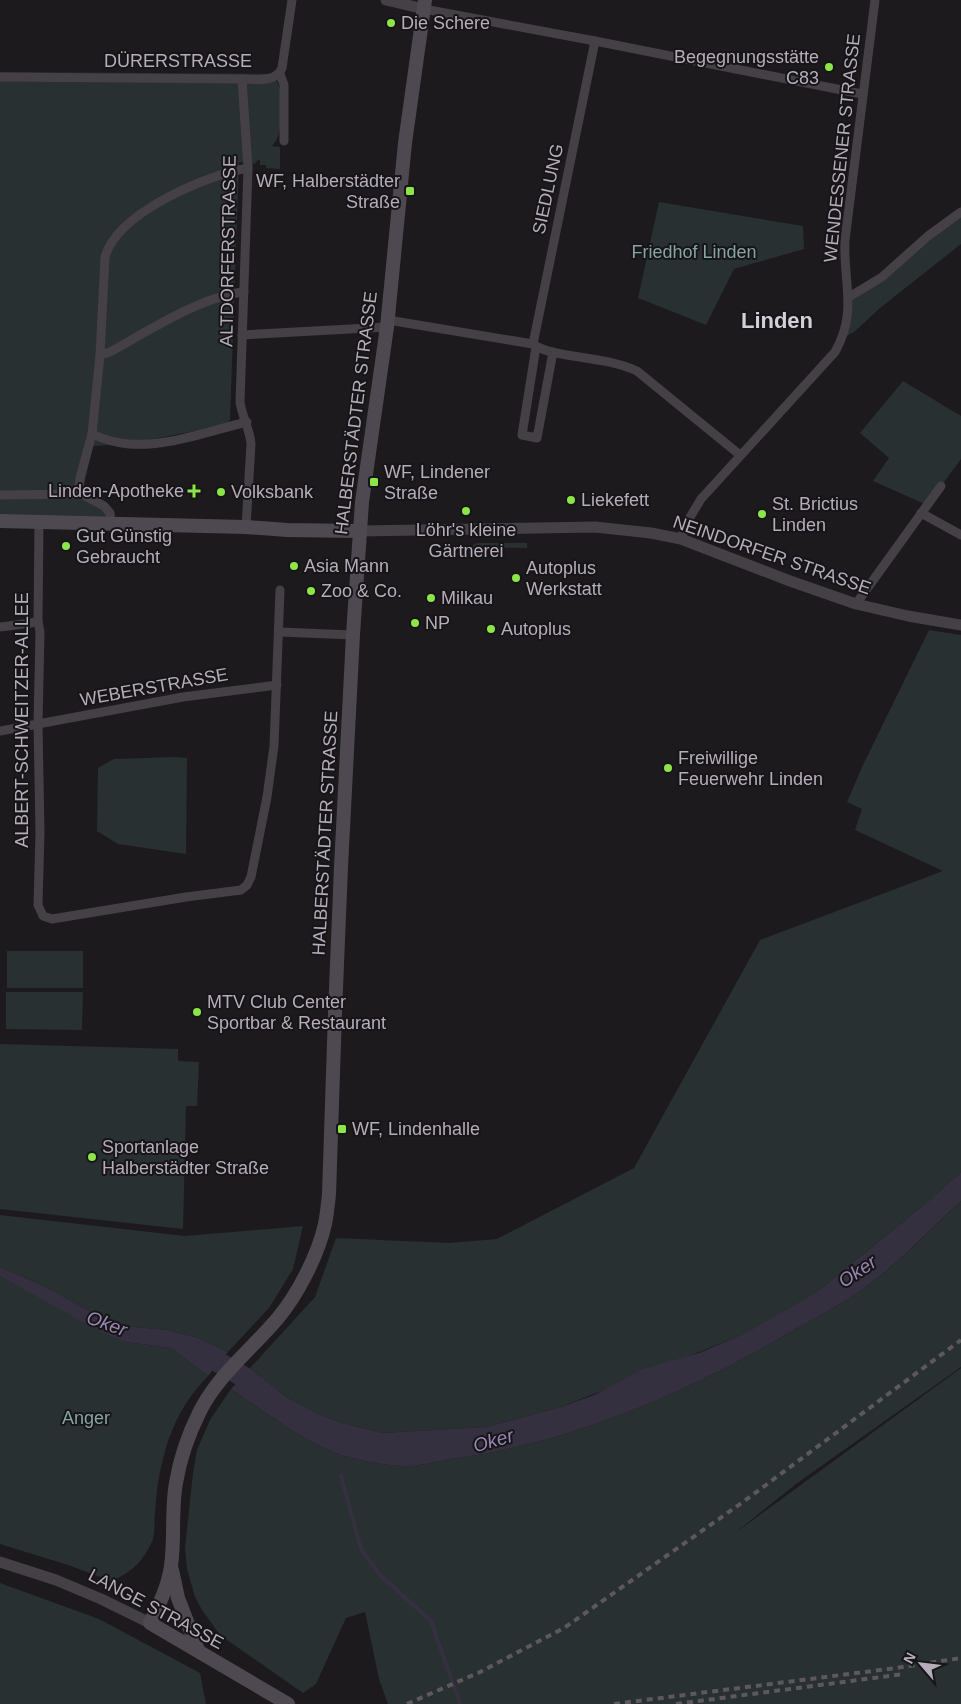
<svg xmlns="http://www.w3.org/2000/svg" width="961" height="1704" font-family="Helvetica,sans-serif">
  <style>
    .green { fill: #283031 }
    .water { fill: #35303f }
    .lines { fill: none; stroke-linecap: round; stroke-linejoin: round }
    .stream { stroke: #35303f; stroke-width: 4 }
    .river { stroke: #35303f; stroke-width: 21 }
    .minor { stroke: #444045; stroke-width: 9 }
    .tertiary { stroke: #444045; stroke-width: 11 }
    .secondary { stroke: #4e4950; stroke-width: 14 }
    .rail { stroke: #5d585f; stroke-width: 4; stroke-dasharray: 6 5; stroke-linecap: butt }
    .poi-dot { fill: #8ce647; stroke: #171517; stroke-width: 2 }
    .labels { text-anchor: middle; stroke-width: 4; stroke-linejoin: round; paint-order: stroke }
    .poi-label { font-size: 18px; fill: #b5adba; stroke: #171517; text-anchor: start }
    .street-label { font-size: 18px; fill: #b5adba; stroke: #171517 }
    .park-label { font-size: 18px; fill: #86a4a3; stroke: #171517 }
    .water-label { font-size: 19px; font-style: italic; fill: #9787b2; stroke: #171517 }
    .district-label { font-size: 22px; font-weight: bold; fill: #d3ced7; stroke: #171517 }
  </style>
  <rect width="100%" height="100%" fill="#1c1a1c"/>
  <!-- green -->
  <g class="green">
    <path d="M0,72L274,74C276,80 280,87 281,93C283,108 283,135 272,146L280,147V169L266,168V165H260V159L254,164L239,162L230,420L225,425L128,444L93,446L82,494L104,506L111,524L0,521Z"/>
    <path d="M659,202L803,226L804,249L734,269L706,325L638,298Z"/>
    <path d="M961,212V244L880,308L854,332L843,338L849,297Z"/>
    <path d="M903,381L961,416V459L927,505L873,481L889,458L860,433Z"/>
    <path d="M477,543H527V548L470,547Z"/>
    <path d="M929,630L961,635V1172L931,1199L818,1291L747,1333L561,1407L486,1427L382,1433L342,1423L314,1412L285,1396L250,1368L315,1297L336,1238L449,1243L497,1239L634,1168L760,940L943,871L855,830L862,809L847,802L862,767Z"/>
    <path d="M175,757L187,758L186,854L118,844L97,831L98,768L114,759Z"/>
    <rect x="7" y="951" width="76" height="37"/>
    <path d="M6,992H83L82,1030L6,1029Z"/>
    <path d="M0,1044L178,1049V1061L199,1062L197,1106H186L183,1229L0,1209Z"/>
    <path d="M961,1201V1367L796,1484L735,1533L961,1368V1704H388L379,1679L365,1612L346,1618L316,1684L303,1693L220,1635L202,1610L195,1597L187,1569L185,1548L193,1473L197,1450L210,1420L231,1389C264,1411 297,1437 333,1452C350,1459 383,1465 401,1466C417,1467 435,1462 450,1459C574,1443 693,1390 799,1327C818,1316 838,1306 856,1294C895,1267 927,1233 961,1201Z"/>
    <path d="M0,1215L185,1236L303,1226L293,1269L269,1308L228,1352L198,1338L168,1330L124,1326L104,1319L46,1287L0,1267Z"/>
    <path d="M0,1276L126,1342L171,1348L208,1376C185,1399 170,1428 163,1459C158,1477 156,1495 155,1513C154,1521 155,1532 153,1539C145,1560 131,1573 111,1581L68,1565L0,1544Z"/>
    <path d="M0,1583L99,1619L200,1673L206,1704H0Z"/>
  </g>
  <!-- water -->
  <g class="water">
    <path d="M961,1172V1201C927,1232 895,1267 856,1294C838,1306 818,1316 799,1327C693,1390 574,1443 450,1459C435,1462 417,1467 401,1466C383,1465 350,1459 333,1452C297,1437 264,1411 231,1389L250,1368L285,1396L314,1412L342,1423L382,1433L486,1427L561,1407L594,1395L643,1369L699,1353L746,1333L818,1291L931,1199Z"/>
    <path d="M0,1267L46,1287L104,1319L124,1326L168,1330L198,1338L228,1352L208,1376L171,1348L126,1342L101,1332L0,1276Z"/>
  </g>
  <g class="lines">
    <!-- stream -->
    <path class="stream" d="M341,1476L361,1549L380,1575L431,1621L460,1704"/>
    <!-- river -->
    <path class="river" d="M194,1348L242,1376L262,1397"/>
    <!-- minor -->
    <g class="minor">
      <path d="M424,9L595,41L862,94"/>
      <path d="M280,74L284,85V141"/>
      <path d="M0,77L242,79C256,79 276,83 282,68L292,0"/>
      <path d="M242,79L248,168L240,402C242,417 250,429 251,444L246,527"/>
      <path d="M849,297L882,277L928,236L961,212"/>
      <path d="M388,320L533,344C542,351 556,353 567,355C591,359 615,361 637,371L740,455"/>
      <path d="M242,335L387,327"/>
      <path d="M533,344L595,41"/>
      <path d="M536,347L522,435L537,438L553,352"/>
      <path d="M100,355L110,352C148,331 202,296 244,292"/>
      <path d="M92,434C103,439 116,443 129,444C168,447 209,431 247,422"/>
      <path d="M82,494L79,487L80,478L92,434L100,355L105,257C117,213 206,175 248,168"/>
      <path d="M0,495L82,494L104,506L110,513L111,524"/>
      <path d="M921,513L961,535"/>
      <path d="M39,523L38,621L40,632L38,724L40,832L38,905L43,916L52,919L186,897L241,890L247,885L251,877L267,797L274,746L280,590"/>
      <path d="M681,539L686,524L701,499L835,352C858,311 843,284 845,240L875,0"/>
      <path d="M856,604L941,486"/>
      <path d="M0,627L31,623L38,621"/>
      <path d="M280,632L353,635"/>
      <path d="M0,731L183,697L277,685"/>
    </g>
    <!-- tertiary -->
    <g class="tertiary">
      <path d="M386,0L424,9"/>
      <path d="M360,531L595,527L651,533L681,539L790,581L856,604L908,616L961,625"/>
      <path d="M0,1562L56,1580L101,1599L150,1623"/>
    </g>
    <!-- secondary -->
    <g class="secondary">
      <path d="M0,521L246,527L287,530L360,531"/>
      <path d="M172,1570L178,1598L198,1650"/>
      <path d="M288,1704L150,1623C159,1605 168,1587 171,1566C175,1539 171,1510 176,1483C180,1458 189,1433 200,1411C219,1374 252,1349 278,1318C298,1294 318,1255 325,1224C327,1214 328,1204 329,1194L335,1013L341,867L353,635L362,502L387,327L405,143L425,0"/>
    </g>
    <!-- rail -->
    <g class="rail">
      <path d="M407,1704L480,1672L564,1628L743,1502L961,1340"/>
      <path d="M614,1704L896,1668L961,1658"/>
      <path d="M676,1704L904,1674"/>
    </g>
  </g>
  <!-- markers -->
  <g class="poi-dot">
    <circle cx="391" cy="23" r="5"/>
    <circle cx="829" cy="67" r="5"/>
    <rect x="405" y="186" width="10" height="10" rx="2.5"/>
    <rect x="369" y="477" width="10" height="10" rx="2.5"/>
    <path d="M191.5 483.5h5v5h5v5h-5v5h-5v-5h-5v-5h5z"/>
    <circle cx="221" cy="492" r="5"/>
    <circle cx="571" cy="500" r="5"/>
    <circle cx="466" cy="511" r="5"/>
    <circle cx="762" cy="514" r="5"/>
    <circle cx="66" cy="546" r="5"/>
    <circle cx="294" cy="566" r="5"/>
    <circle cx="516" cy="578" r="5"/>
    <circle cx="311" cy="591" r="5"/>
    <circle cx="431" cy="598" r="5"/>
    <circle cx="415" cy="623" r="5"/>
    <circle cx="491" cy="629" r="5"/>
    <circle cx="668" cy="768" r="5"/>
    <circle cx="197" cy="1012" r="5"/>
    <rect x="337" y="1124" width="10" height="10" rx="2.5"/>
    <circle cx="92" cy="1157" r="5"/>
  </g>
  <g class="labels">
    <!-- poi labels -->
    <g class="poi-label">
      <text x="401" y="29">Die Schere</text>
      <text x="819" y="63" text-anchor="end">Begegnungsstätte<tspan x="819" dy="21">C83</tspan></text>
      <text x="400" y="187" text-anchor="end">WF, Halberstädter<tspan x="400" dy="21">Straße</tspan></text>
      <text x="384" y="478">WF, Lindener<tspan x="384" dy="21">Straße</tspan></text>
      <text x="184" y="497" text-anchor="end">Linden-Apotheke</text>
      <text x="231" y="498">Volksbank</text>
      <text x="581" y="506">Liekefett</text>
      <text x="772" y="510">St. Brictius<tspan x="772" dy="21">Linden</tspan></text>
      <text x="466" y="536" text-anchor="middle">Löhr's kleine<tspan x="466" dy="21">Gärtnerei</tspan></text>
      <text x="76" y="542">Gut Günstig<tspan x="76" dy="21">Gebraucht</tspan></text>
      <text x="304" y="572">Asia Mann</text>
      <text x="526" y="574">Autoplus<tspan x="526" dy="21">Werkstatt</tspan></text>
      <text x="321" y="597">Zoo &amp; Co.</text>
      <text x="441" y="604">Milkau</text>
      <text x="425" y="629">NP</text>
      <text x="501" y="635">Autoplus</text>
      <text x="678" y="764">Freiwillige<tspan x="678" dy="21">Feuerwehr Linden</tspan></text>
      <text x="207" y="1008">MTV Club Center<tspan x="207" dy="21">Sportbar &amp; Restaurant</tspan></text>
      <text x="352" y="1135">WF, Lindenhalle</text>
      <text x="102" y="1153">Sportanlage<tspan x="102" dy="21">Halberstädter Straße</tspan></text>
    </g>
    <!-- street labels -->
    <g class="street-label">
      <text x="178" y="67">DÜRERSTRASSE</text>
      <text transform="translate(842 148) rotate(-84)" y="6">WENDESSENER STRASSE</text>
      <text transform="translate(548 189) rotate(-78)" y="6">SIEDLUNG</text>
      <text transform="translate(228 251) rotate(-89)" y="6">ALTDORFERSTRASSE</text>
      <text transform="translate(356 413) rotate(-83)" y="6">HALBERSTÄDTER STRASSE</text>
      <text transform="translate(772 555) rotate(19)" y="6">NEINDORFER STRASSE</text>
      <text transform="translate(154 687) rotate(-10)" y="6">WEBERSTRASSE</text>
      <text transform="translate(22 720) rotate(-90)" y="6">ALBERT-SCHWEITZER-ALLEE</text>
      <text transform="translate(325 833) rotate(-87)" y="6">HALBERSTÄDTER STRASSE</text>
      <text transform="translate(156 1609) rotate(28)" y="6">LANGE STRASSE</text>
    </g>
    <!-- park labels -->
    <g class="park-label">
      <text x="694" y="258">Friedhof Linden</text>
      <text x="86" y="1424">Anger</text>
    </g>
    <!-- water labels -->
    <g class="water-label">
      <text transform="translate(857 1271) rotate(-34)" y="7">Oker</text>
      <text transform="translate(107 1323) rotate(20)" y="7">Oker</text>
      <text transform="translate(493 1440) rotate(-16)" y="7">Oker</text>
    </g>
    <!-- district labels -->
    <g class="district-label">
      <text x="777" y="328">Linden</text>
    </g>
  </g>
  <!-- north arrow -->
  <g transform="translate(921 1664) rotate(298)" stroke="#171517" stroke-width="4" paint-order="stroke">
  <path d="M0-4L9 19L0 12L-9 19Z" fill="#b5adba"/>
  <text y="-8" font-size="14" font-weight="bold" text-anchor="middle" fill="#b5adba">N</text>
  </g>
</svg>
